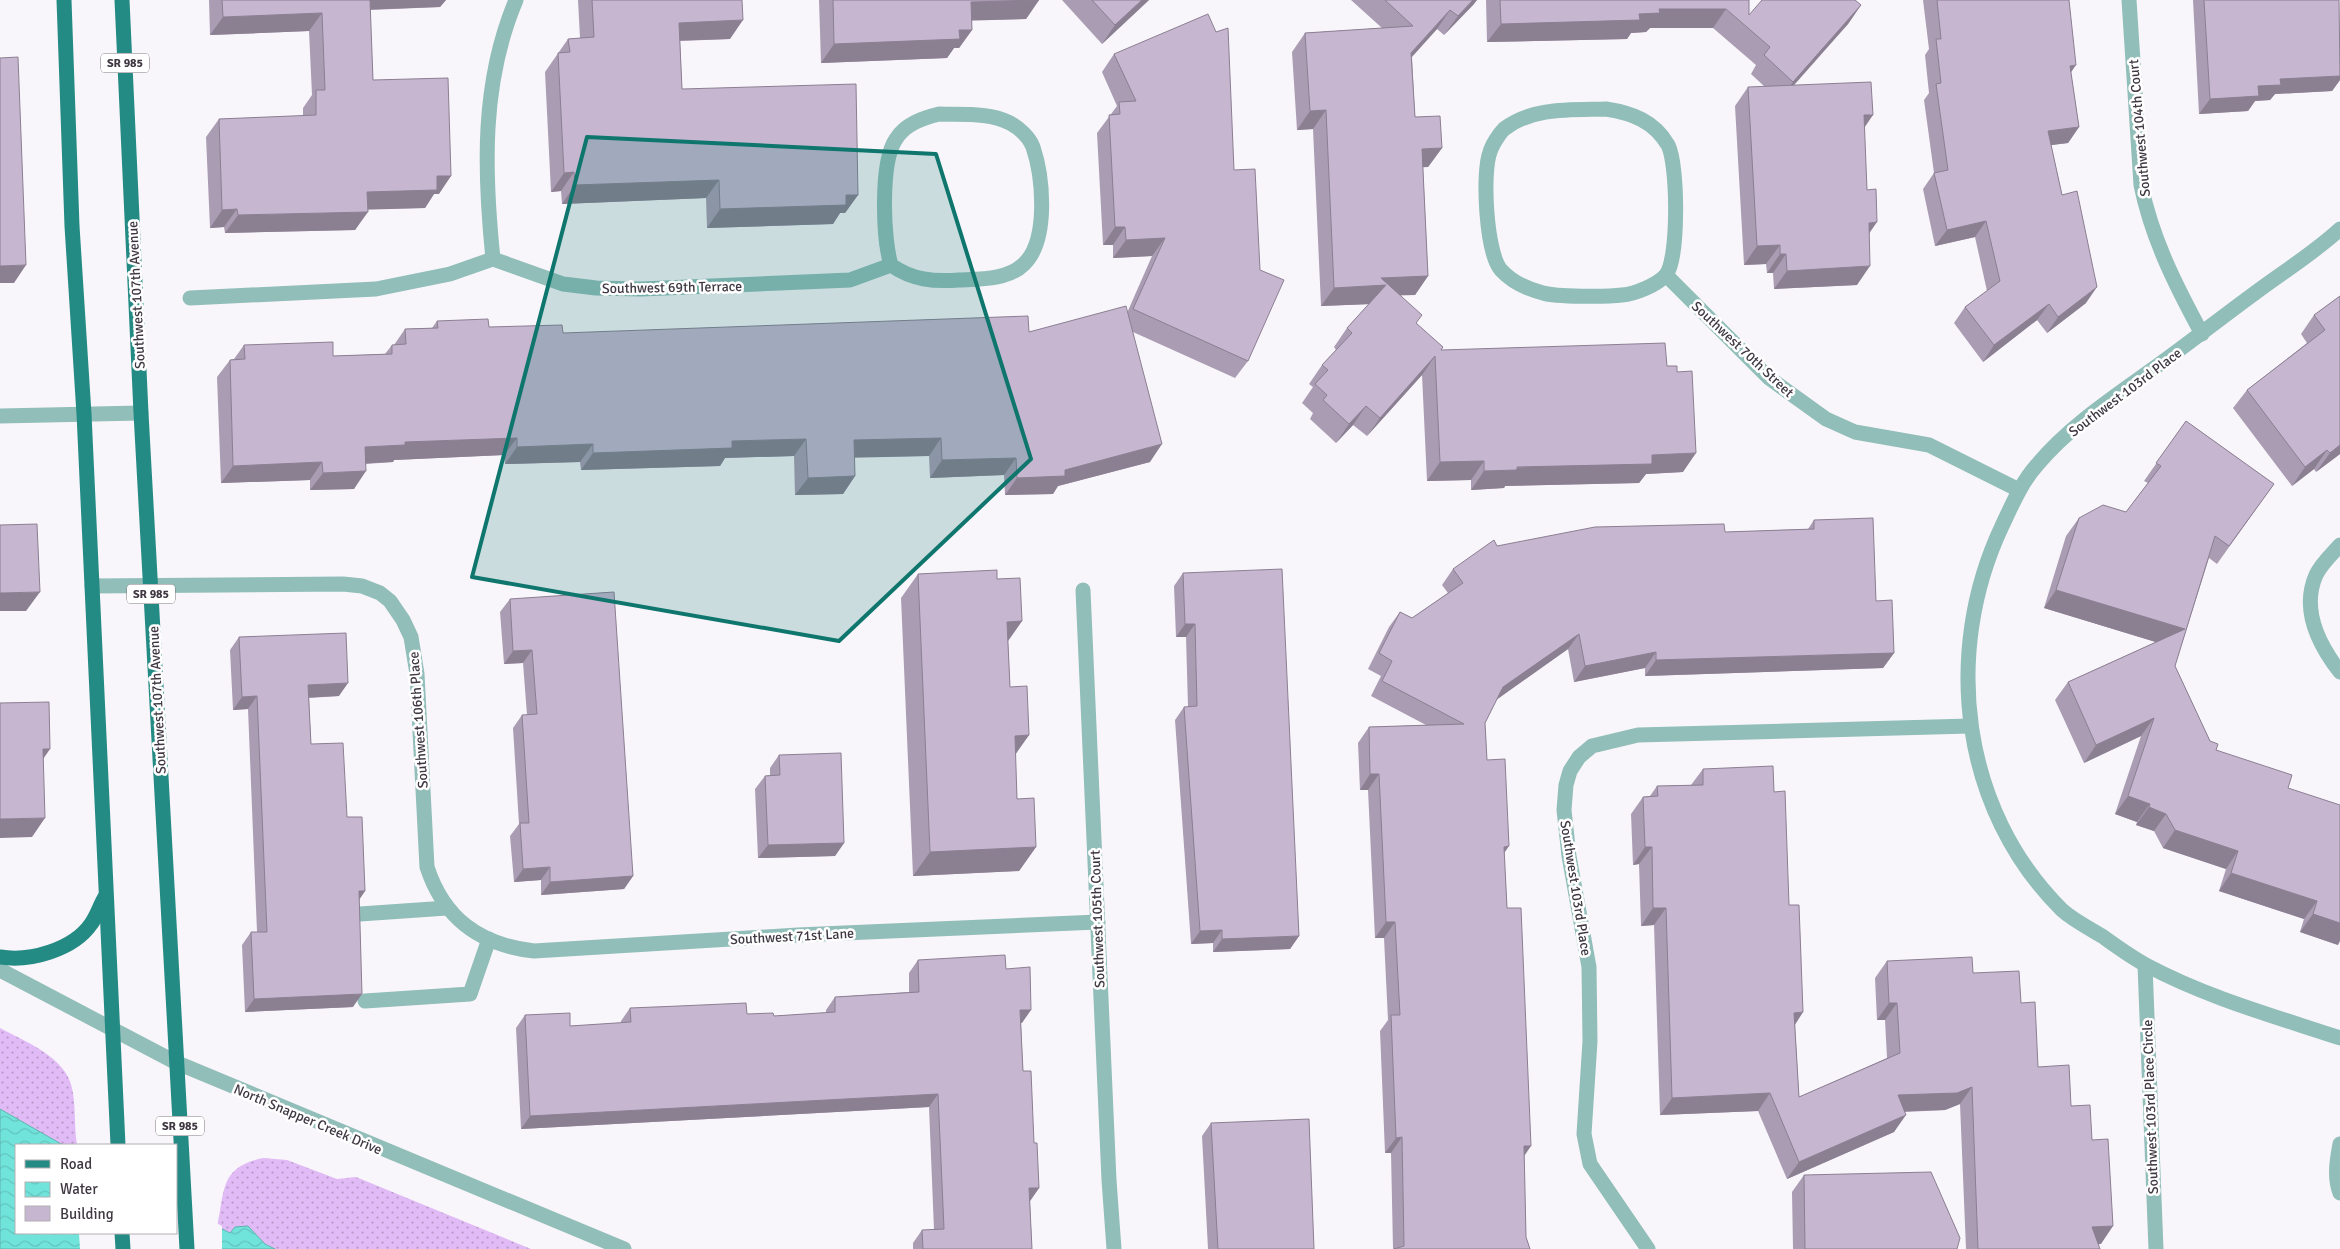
<svg xmlns="http://www.w3.org/2000/svg" width="2340" height="1249" font-family="Signika,sans-serif">
  <style>
    .grass { fill: url(#grass-dots) }
    .water { fill: url(#water-waves); stroke: #61b0ad }
    .pier { fill: #f9f6fb }
    .lines { fill: none; stroke-linecap: round; stroke-linejoin: round }
    .minor { stroke: #91beb9; stroke-width: 15 }
    .major { stroke: #248b84; stroke-width: 15 }
    .wall { fill: #aa9db3 }
    .shaded-wall { fill: #8b7f92 }
    .building { fill: #c6b6d0; stroke: #8b7f92 }
    .marked { fill: #0f766e; fill-opacity: 0.2; stroke: #0f766e; stroke-width: 4; stroke-linejoin: round }
    .labels { text-anchor: middle; stroke-width: 5; stroke-linejoin: round; paint-order: stroke }
    .shield { fill: #fff; stroke: #79747b; stroke-width: 1 }
    .shield-label { font-size: 12px; font-weight: bold; fill: #3f3842 }
    .street-label { font-size: 14px; fill: #3f3842; stroke: #fff }
  </style>
  <defs>
    <pattern id="grass-dots" width="8" height="8" patternUnits="userSpaceOnUse" patternTransform="scale(1.25)"><rect width="8" height="8" fill="#e1bbf6"/><path d="M2 2h.1M6 6h.1" fill="none" stroke="#b899c9" stroke-width="1.8" stroke-linecap="round"/></pattern>
    <pattern id="water-waves" width="16" height="10" patternUnits="userSpaceOnUse" patternTransform="scale(1.25)"><rect width="16" height="10" fill="#70e4db"/><path d="M0 5q4-4 8 0t8 0" fill="none" stroke="#62c4bd"/></pattern>
  </defs>
  <rect width="100%" height="100%" fill="#f9f6fb"/>
  <!-- grass -->
  <g class="grass">
    <path d="M0,1028C24,1041 66,1057 72,1088C76,1106 74,1126 77,1145H63L0,1109Z"/>
    <path d="M263,1158L287,1160L337,1179L356,1177L531,1249H275L265,1244L248,1226L230,1233L217,1227C225,1191 219,1167 263,1158Z"/>
  </g>
  <!-- water -->
  <path class="water" d="M0,1109L63,1145H16V1233H176V1205L230,1233L235,1227L248,1226L265,1244L275,1249H0Z"/>
  <!-- pier -->
  <path class="pier" d="M176,1202L222,1226V1249H80L79,1233H176Z"/>
  <g class="lines">
    <!-- minor -->
    <g class="minor">
      <path d="M2129,0L2141,185C2152,239 2176,286 2202,334"/>
      <path d="M1606,109C1632,113 1654,121 1668,145C1678,164 1679,258 1666,275C1657,285 1635,294 1622,295C1607,297 1556,297 1543,293C1527,289 1512,282 1501,270C1486,253 1482,172 1490,152C1492,145 1499,134 1504,129C1532,107 1572,110 1606,109Z"/>
      <path d="M939,114C961,115 989,112 1010,123C1019,128 1029,137 1033,147C1043,177 1049,240 1024,264C1008,280 980,279 959,280C934,282 912,280 891,265C883,239 880,162 896,139C905,124 923,118 939,114Z"/>
      <path d="M2340,229C2314,253 2283,272 2255,293C2218,320 2183,348 2146,374C2108,401 2067,429 2037,465C2021,483 2012,505 2002,526C1942,653 1961,810 2062,910C2073,920 2089,928 2102,936C2116,946 2131,957 2146,965C2208,998 2274,1016 2340,1038"/>
      <path d="M493,259C484,171 481,83 516,0"/>
      <path d="M1666,275L1769,378L1826,419L1855,432L1929,445L2019,490"/>
      <path d="M190,298L376,289L450,274L493,259L563,284L596,288L641,289L850,280L891,265"/>
      <path d="M0,416L141,413"/>
      <path d="M2340,545C2332,554 2321,564 2316,575C2301,609 2319,645 2340,672"/>
      <path d="M92,586L343,584L362,586L380,593L390,601L403,620L411,637L417,674L427,867C444,919 480,945 534,951L798,935L1098,922"/>
      <path d="M1083,590L1109,1180L1114,1249"/>
      <path d="M360,914L447,908"/>
      <path d="M2145,965L2156,1249"/>
      <path d="M0,970L175,1062L624,1249"/>
      <path d="M365,1001L470,994L489,939"/>
      <path d="M2340,1144C2337,1160 2334,1177 2340,1193"/>
      <path d="M1648,1249L1590,1164L1584,1134L1590,1041L1589,967L1569,856L1564,810L1566,785L1570,771L1579,757L1592,746L1638,735L1970,726"/>
    </g>
    <!-- major -->
    <g class="major">
      <path d="M64,0L72,226L84,414L118,1145"/>
      <path d="M122,0L141,413L187,1249"/>
      <path d="M0,957C29,962 73,950 91,924C97,916 100,905 105,897"/>
      <path d="M122,1233L123,1249"/>
    </g>
  </g>
  <!-- wall -->
  <g class="wall">
    <path d="M209,0H446L440,7L370,10L373,80L439,194H434L425,208L368,209L355,230L225,233L224,227L210,228L206,137L219,119L303,116V108L312,95L309,31L210,35Z"/>
    <path d="M578,0H742L730,39L680,41L682,89L858,195L845,213H840L833,224L707,228L706,198L562,204L561,191L551,192L545,72L568,39L580,38Z"/>
    <path d="M819,0H1039L1026,19L972,20V30L959,48H954L947,58L821,63Z"/>
    <path d="M1062,0H1149L1102,44Z"/>
    <path d="M1351,0H1477L1473,5L1444,35L1437,29L1412,57L1415,117L1442,148L1428,167H1423L1428,276L1415,295H1400L1416,323L1442,350L1667,366L1683,472L1646,474L1639,483L1505,486L1504,488L1471,490V480L1427,481L1422,375L1367,436L1353,425L1336,443L1310,419L1313,413L1302,403L1313,387L1309,384L1322,365L1336,350L1334,347L1347,328L1369,304L1321,306L1313,129L1297,130L1292,52L1305,33L1382,28Z"/>
    <path d="M1486,0H1749V15L1861,5L1848,24L1793,85L1864,128L1869,234L1857,285L1774,289L1773,273H1767L1766,264L1744,265L1735,106L1748,87H1765L1751,74L1756,65L1713,28H1650L1646,32L1631,33L1627,39L1487,42Z"/>
    <path d="M1923,0H2069L2071,73L2079,127L2068,143L2051,145L2086,303L2047,333L2037,320L1983,362L1954,323L1965,307L1987,291L1975,237L1935,246L1923,189L1934,173L1924,100L1929,93L1925,55L1929,49Z"/>
    <path d="M2193,0H2339L2340,80L2332,91L2275,94L2270,100L2255,101L2248,111L2199,114Z"/>
    <path d="M1114,54L1234,170L1248,361L1235,378L1133,332L1150,462L1058,486L1053,494L1005,495L1004,475L930,478L929,456L854,457L855,476L843,494L795,495L794,456L725,458L720,466L581,470L580,462L505,464L504,455L394,460L393,462L366,464L354,489L310,490V480L221,483L217,377L230,360L234,359L244,345L333,356L385,354L392,345H394L405,329L432,328L437,321L489,327L563,333L1029,332L1127,313L1152,256L1113,258V245H1103L1097,133L1117,106L1102,72Z"/>
    <path d="M2340,296V454L2316,472L2314,469L2292,486L2233,408L2247,390L2307,343L2301,334L2314,315Z"/>
    <path d="M2186,421L2274,484L2217,564L2209,558L2175,666L2210,741L2216,750L2288,788L2338,945L2300,932L2304,919L2219,891L2226,869L2163,848L2154,831L2136,825L2137,822L2115,814L2141,736L2084,763L2055,700L2068,682L2156,642L2044,608L2066,536L2079,518L2126,512L2148,483L2144,481Z"/>
    <path d="M1814,520L1876,601L1894,653L1883,668L1645,676V668L1574,682L1568,649L1497,699L1485,723L1487,760L1504,853L1507,908L1524,1156L1526,1237L1530,1249H1393L1391,1153H1385L1380,1031L1388,1020L1384,938H1375L1368,790H1360L1358,743L1369,727L1426,725L1371,696L1381,676L1368,669L1389,627L1400,612L1412,618L1448,593L1442,585L1453,569L1497,546L1725,532L1808,529Z"/>
    <path d="M1183,573L1299,936L1290,949L1213,952V943L1191,944L1175,720L1184,707H1188L1186,637H1176L1174,586Z"/>
    <path d="M918,574L997,579L1022,621L1008,641L1010,687L1029,735L1015,755L1017,799L1036,847L1019,871L913,876L901,598Z"/>
    <path d="M510,599L633,876L624,889L541,895V880L514,882L510,836L519,824L513,728L522,715H527L523,663L504,664L500,612Z"/>
    <path d="M239,637L339,696L309,698L311,744L347,817L365,891L359,900L353,1007L245,1012L242,945L251,932H257L248,709L233,710L230,650Z"/>
    <path d="M779,755L844,843L835,856L758,858L755,789L765,776L770,775V768Z"/>
    <path d="M1703,769L1774,792L1803,1012L1795,1025L1799,1097L1887,1058L1885,1020H1877L1875,978L1887,961L1973,973L2021,1003L2038,1067L2071,1106L2092,1140L2101,1244H2098L2100,1249H1966L1960,1104L1945,1110L1905,1112L1894,1132L1787,1179L1758,1111L1660,1115L1654,925L1641,926L1639,864L1633,865L1631,814L1643,797L1650,796L1657,786L1691,785Z"/>
    <path d="M918,960L1006,969L1022,1023H1021L1023,1071L1034,1143L1039,1188L1030,1201L1032,1249H913V1243L922,1230H934L929,1107L521,1129L516,1028L525,1015L570,1026L621,1023V1021L630,1008L747,1014L774,1016L826,1013V1010L835,997L909,992V973Z"/>
    <path d="M1211,1123L1314,1249H1208L1202,1136Z"/>
    <path d="M1804,1175L1957,1249H1793L1792,1192Z"/>
  </g>
  <!-- shaded-wall -->
  <g class="shaded-wall">
    <path d="M364,0H446L440,7L357,10Z"/>
    <path d="M1039,0L1026,19L958,21L971,2Z"/>
    <path d="M1142,0H1149L1102,44L1115,25Z"/>
    <path d="M1473,0H1477L1473,5L1444,35L1458,16Z"/>
    <path d="M1861,5L1848,24L1780,101L1793,82Z"/>
    <path d="M1659,9H1726L1713,28H1650L1646,32L1631,33L1627,39L1487,42L1501,24Z"/>
    <path d="M1450,10L1437,29L1398,72L1411,53Z"/>
    <path d="M322,13L309,31L210,35L223,17Z"/>
    <path d="M743,20L730,39L666,41L679,23Z"/>
    <path d="M959,30H972L959,48H954L947,58L821,63L834,44Z"/>
    <path d="M2076,65L2065,81L2070,66Z"/>
    <path d="M2340,76V80L2332,91L2275,94L2270,100L2255,101L2248,111L2199,114L2210,99L2258,86L2280,79Z"/>
    <path d="M1326,110L1313,129L1297,130L1310,111Z"/>
    <path d="M1864,115H1873L1860,134Z"/>
    <path d="M2079,127L2068,143L2036,147L2048,131Z"/>
    <path d="M1442,148L1428,167L1409,168L1422,149Z"/>
    <path d="M574,172L561,191L551,192L564,173Z"/>
    <path d="M437,176H451L439,194H434L425,208L355,210L367,192Z"/>
    <path d="M719,180L706,198L562,204L575,185Z"/>
    <path d="M846,195H858L845,213H840L833,224L707,228L720,209Z"/>
    <path d="M237,209L224,227L210,228L222,210Z"/>
    <path d="M368,212L355,230L225,233L238,215Z"/>
    <path d="M1986,221L1975,237L1935,246L1947,230Z"/>
    <path d="M1877,222L1864,241L1869,223Z"/>
    <path d="M1115,227H1125L1113,245H1103Z"/>
    <path d="M1165,238L1152,256L1113,258L1126,240Z"/>
    <path d="M1780,245L1766,264L1744,265L1757,246Z"/>
    <path d="M1780,254H1786L1773,273H1767Z"/>
    <path d="M26,265L14,283H0V266Z"/>
    <path d="M1870,266L1857,285L1774,289L1787,271Z"/>
    <path d="M1428,276L1415,295L1378,296L1373,304L1321,306L1334,288L1381,278Z"/>
    <path d="M2097,287L2086,303L2047,333L2058,317Z"/>
    <path d="M2049,304L2037,320L1983,362L1994,345Z"/>
    <path d="M1435,356L1422,375L1367,436L1380,418Z"/>
    <path d="M1366,406L1353,425L1336,443L1349,424Z"/>
    <path d="M517,438L504,455L394,460L393,462L353,464L365,447L405,442Z"/>
    <path d="M941,438L929,456L841,458L854,440Z"/>
    <path d="M806,439L794,456L725,458L720,466L581,470L593,453L732,441Z"/>
    <path d="M593,444L580,462L505,464L517,447Z"/>
    <path d="M1162,444L1150,462L1058,486L1053,494L1005,495L1017,478L1065,470Z"/>
    <path d="M2340,445V454L2316,472L2330,453Z"/>
    <path d="M2327,450L2314,469L2292,486L2305,467Z"/>
    <path d="M1696,453L1683,472L1646,474L1639,483L1505,486L1504,488L1471,490L1484,471L1652,455Z"/>
    <path d="M1016,458L1004,475L930,478L942,460Z"/>
    <path d="M1484,461L1471,480L1427,481L1440,462Z"/>
    <path d="M322,462L310,480L221,483L233,466Z"/>
    <path d="M366,471L354,489L310,490L323,473Z"/>
    <path d="M855,476L843,494L795,495L808,478Z"/>
    <path d="M2056,590L2185,629L2172,647L2044,608Z"/>
    <path d="M40,592L26,611H0V593Z"/>
    <path d="M1022,621L1005,645L1007,622Z"/>
    <path d="M1185,624H1195L1186,637H1176Z"/>
    <path d="M1579,634L1568,649L1492,703L1503,687Z"/>
    <path d="M532,650L523,663L504,664L513,651Z"/>
    <path d="M1656,652L1645,668L1574,682L1585,666Z"/>
    <path d="M1894,653L1883,668L1645,676L1656,660Z"/>
    <path d="M348,683L339,696L299,698L308,685Z"/>
    <path d="M257,696L248,709L233,710L242,697Z"/>
    <path d="M2154,718L2141,736L2084,763L2096,745Z"/>
    <path d="M1029,735L1012,759L1015,736Z"/>
    <path d="M43,749H50L37,768Z"/>
    <path d="M1370,774H1379L1368,790H1360Z"/>
    <path d="M2128,796L2150,804L2137,822L2115,814Z"/>
    <path d="M2149,807L2166,814L2154,831L2136,825Z"/>
    <path d="M45,818L32,837L0,838V819Z"/>
    <path d="M2175,830L2238,851L2226,869L2163,848Z"/>
    <path d="M844,843L835,856L758,858L768,845Z"/>
    <path d="M1509,846L1498,862L1504,847Z"/>
    <path d="M1036,847L1019,871L913,876L930,852Z"/>
    <path d="M1645,847H1652L1639,864L1633,865Z"/>
    <path d="M550,867L541,880L514,882L523,869Z"/>
    <path d="M2231,873L2317,901L2304,919L2219,891Z"/>
    <path d="M633,876L624,889L541,895L550,882Z"/>
    <path d="M359,891H365L356,904Z"/>
    <path d="M1653,908H1666L1654,925L1641,926Z"/>
    <path d="M2313,914L2340,923V941L2338,945L2300,932Z"/>
    <path d="M1386,922H1395L1384,938H1375Z"/>
    <path d="M1222,930L1213,943L1191,944L1200,931Z"/>
    <path d="M1299,936L1290,949L1213,952L1222,939Z"/>
    <path d="M362,994L353,1007L245,1012L254,999Z"/>
    <path d="M1889,1003H1897L1885,1020H1877Z"/>
    <path d="M1020,1010H1031L1022,1023H1011Z"/>
    <path d="M1803,1012L1791,1030L1794,1013Z"/>
    <path d="M1972,1087L1960,1104L1945,1110L1885,1112L1898,1095Z"/>
    <path d="M1770,1093L1758,1111L1660,1115L1672,1098Z"/>
    <path d="M938,1094L929,1107L521,1129L530,1116Z"/>
    <path d="M1906,1115L1894,1132L1787,1179L1799,1162Z"/>
    <path d="M1402,1137L1391,1153H1385L1396,1138Z"/>
    <path d="M1524,1146H1531L1520,1162Z"/>
    <path d="M1029,1188H1039L1030,1201Z"/>
    <path d="M2113,1226L2101,1244L2080,1245L2092,1227Z"/>
  </g>
  <!-- building -->
  <g class="building">
    <path d="M222,0H370L373,80L448,78L451,176H437V190L367,192L368,212L238,215L237,209L222,210L219,119L316,115V90H325L322,13L223,17Z"/>
    <path d="M592,0H742L743,20L679,23L682,89L856,84L858,195H846V205L720,209L719,180L575,185L574,172L564,173L558,53L570,52L568,39L594,37Z"/>
    <path d="M833,0H1039L971,2L972,30H959L960,39L834,44Z"/>
    <path d="M1092,0H1142L1115,25Z"/>
    <path d="M1385,0H1473L1458,16L1450,10L1411,53L1415,117L1440,116L1442,148L1422,149L1428,276L1381,278L1422,315L1416,323L1443,347L1441,350L1665,343L1667,366H1677V372L1692,371L1696,453L1652,455V464L1517,467V470L1484,471V461L1440,462L1435,356L1380,418L1366,406L1349,424L1323,400L1327,395L1315,384L1328,370L1322,365L1352,333L1347,328L1386,285L1334,288L1326,110L1310,111L1305,33L1413,26Z"/>
    <path d="M1500,0H1749V15L1762,0H1855L1861,5L1793,82L1764,55L1770,47L1726,9H1659L1660,13L1639,14L1640,20L1501,24Z"/>
    <path d="M1937,0H2069L2076,65L2070,66L2079,127L2048,131L2062,195L2077,191L2097,287L2058,317L2049,304L1994,345L1965,307L2000,281L1986,221L1947,230L1934,173L1948,170L1936,84L1941,83L1936,39H1941Z"/>
    <path d="M2204,0H2339L2340,76L2280,79L2281,85L2258,86L2259,96L2210,99Z"/>
    <path d="M1208,14L1216,32L1228,28L1234,170L1255,169L1260,270L1284,280L1248,361L1133,309L1165,238L1126,240L1125,227H1115L1109,115L1120,114L1119,102L1136,101L1114,54Z"/>
    <path d="M18,57L26,265L0,266V58Z"/>
    <path d="M1871,82L1873,115H1864L1867,190L1876,189L1877,222L1869,223L1870,266L1787,271L1786,254H1780V245L1757,246L1748,87Z"/>
    <path d="M2340,296V445L2330,453L2327,450L2305,467L2247,390L2325,330L2314,315Z"/>
    <path d="M1126,306L1162,444L1065,470V476L1017,478L1016,458L942,460L941,438L854,440L855,476L808,478L806,439L732,441V448L593,453V444L517,447V438L405,442V445L365,447L366,471L323,473L322,462L233,466L230,360L245,359L244,345L333,342V356L392,354V345L406,344L405,329L438,328L437,321L488,319L489,327L562,325L563,333L1028,316L1029,332Z"/>
    <path d="M2186,421L2274,484L2229,546L2215,536L2175,666L2210,741L2218,744L2216,750L2292,775L2288,788L2340,805V923L2313,914L2317,901L2231,873L2238,851L2175,830L2166,814L2149,807L2150,804L2128,796L2154,718L2096,745L2068,682L2185,629L2056,590L2079,518L2103,505L2126,512L2161,466L2156,463Z"/>
    <path d="M1873,518L1876,601L1892,600L1894,653L1656,660V652L1585,666L1579,634L1503,687L1485,723L1487,760L1505,759L1509,846L1504,847L1507,908H1521L1531,1146H1524L1526,1237L1530,1249H1394L1404,1246L1402,1137L1396,1138L1391,1015H1400L1395,922H1386L1379,774H1370L1369,727L1464,724L1382,681L1392,661L1379,653L1400,612L1412,618L1463,583L1453,569L1494,540L1497,546L1595,527L1724,524L1725,532L1814,529V520Z"/>
    <path d="M37,524L40,592L0,593V525Z"/>
    <path d="M1282,569L1299,936L1222,939V930L1200,931L1184,707L1197,706L1195,624H1185L1183,573Z"/>
    <path d="M997,570V579L1020,578L1022,621L1007,622L1010,687L1027,686L1029,735L1015,736L1017,799L1034,798L1036,847L930,852L918,574Z"/>
    <path d="M614,592L633,876L550,882V867L523,869L520,823H529L522,715L537,714L532,650L513,651L510,599Z"/>
    <path d="M346,633L348,683L308,685L311,744L343,743L347,817H362L365,891H359L362,994L254,999L251,932H267L257,696L242,697L239,637Z"/>
    <path d="M49,702L50,749H43L45,818L0,819V703Z"/>
    <path d="M841,753L844,843L768,845L765,776L780,775L779,755Z"/>
    <path d="M1773,766L1774,792L1785,791L1789,905H1799L1803,1012L1794,1013L1799,1097L1900,1053L1897,1003H1889L1887,961L1972,957L1973,973L2019,971L2021,1003L2035,1002L2038,1067L2069,1065L2071,1106L2090,1105L2092,1140L2108,1139L2113,1226L2092,1227L2100,1249H1978L1972,1087L1957,1093L1898,1095L1906,1115L1799,1162L1770,1093L1672,1098L1666,908H1653L1652,847H1645L1643,797L1658,796L1657,786L1703,785V769Z"/>
    <path d="M1005,955L1006,969L1030,967L1031,1010H1020L1023,1071H1031L1034,1143H1037L1039,1188H1029L1032,1249H923L922,1230L944,1229L938,1094L530,1116L525,1015L570,1013V1026L631,1022L630,1008L679,1006L746,1003L747,1014L773,1013L774,1016L835,1012V997L919,992L918,960Z"/>
    <path d="M1309,1119L1314,1249H1218L1211,1123Z"/>
    <path d="M1931,1172L1960,1238L1957,1249H1805L1804,1175Z"/>
  </g>
  <!-- marked area -->
  <path class="marked" d="M587,137L936,154L1031,459L839,641L472,577Z"/>
  <g class="labels">
    <!-- shield labels -->
    <g class="shield">
      <rect x="101" y="53.5" width="48" height="19" rx="4"/>
      <rect x="127" y="584.5" width="48" height="19" rx="4"/>
      <rect x="156" y="1116.5" width="48" height="19" rx="4"/>
    </g>
    <g class="shield-label">
      <text x="125" y="67">SR 985</text>
      <text x="151" y="598">SR 985</text>
      <text x="180" y="1130">SR 985</text>
    </g>
    <!-- street labels -->
    <g class="street-label">
      <text transform="translate(2139 128) rotate(-95)" y="5">Southwest 104th Court</text>
      <text transform="translate(672 287) rotate(-1)" y="5">Southwest 69th Terrace</text>
      <text transform="translate(136 295) rotate(-93)" y="5">Southwest 107th Avenue</text>
      <text transform="translate(1743 349) rotate(43)" y="5">Southwest 70th Street</text>
      <text transform="translate(2125 392) rotate(-37)" y="5">Southwest 103rd Place</text>
      <text transform="translate(157 700) rotate(-93)" y="5">Southwest 107th Avenue</text>
      <text transform="translate(418 720) rotate(-94)" y="5">Southwest 106th Place</text>
      <text transform="translate(1576 888) rotate(81)" y="5">Southwest 103rd Place</text>
      <text transform="translate(1097 919) rotate(-92)" y="5">Southwest 105th Court</text>
      <text transform="translate(792 936) rotate(-3)" y="5">Southwest 71st Lane</text>
      <text transform="translate(2150 1107) rotate(-92)" y="5">Southwest 103rd Place Circle</text>
      <text transform="translate(308 1119) rotate(23)" y="5">North Snapper Creek Drive</text>
    </g>
  </g>
  <!-- legend -->
  <rect x="15" y="1144" width="162" height="90" fill="#ffffff" stroke="#b2afb3"/>
  <rect x="25" y="1160" width="25" height="8" fill="#248b84" stroke="#b2afb3"/>
  <text x="60" y="1169" font-size="15" fill="#3f3842">Road</text>
  <rect x="25" y="1182" width="25" height="15" fill="url(#water-waves)" stroke="#b2afb3"/>
  <text x="60" y="1194" font-size="15" fill="#3f3842">Water</text>
  <rect x="25" y="1206" width="25" height="15" fill="#c6b6d0" stroke="#b2afb3"/>
  <text x="60" y="1219" font-size="15" fill="#3f3842">Building</text>
</svg>
